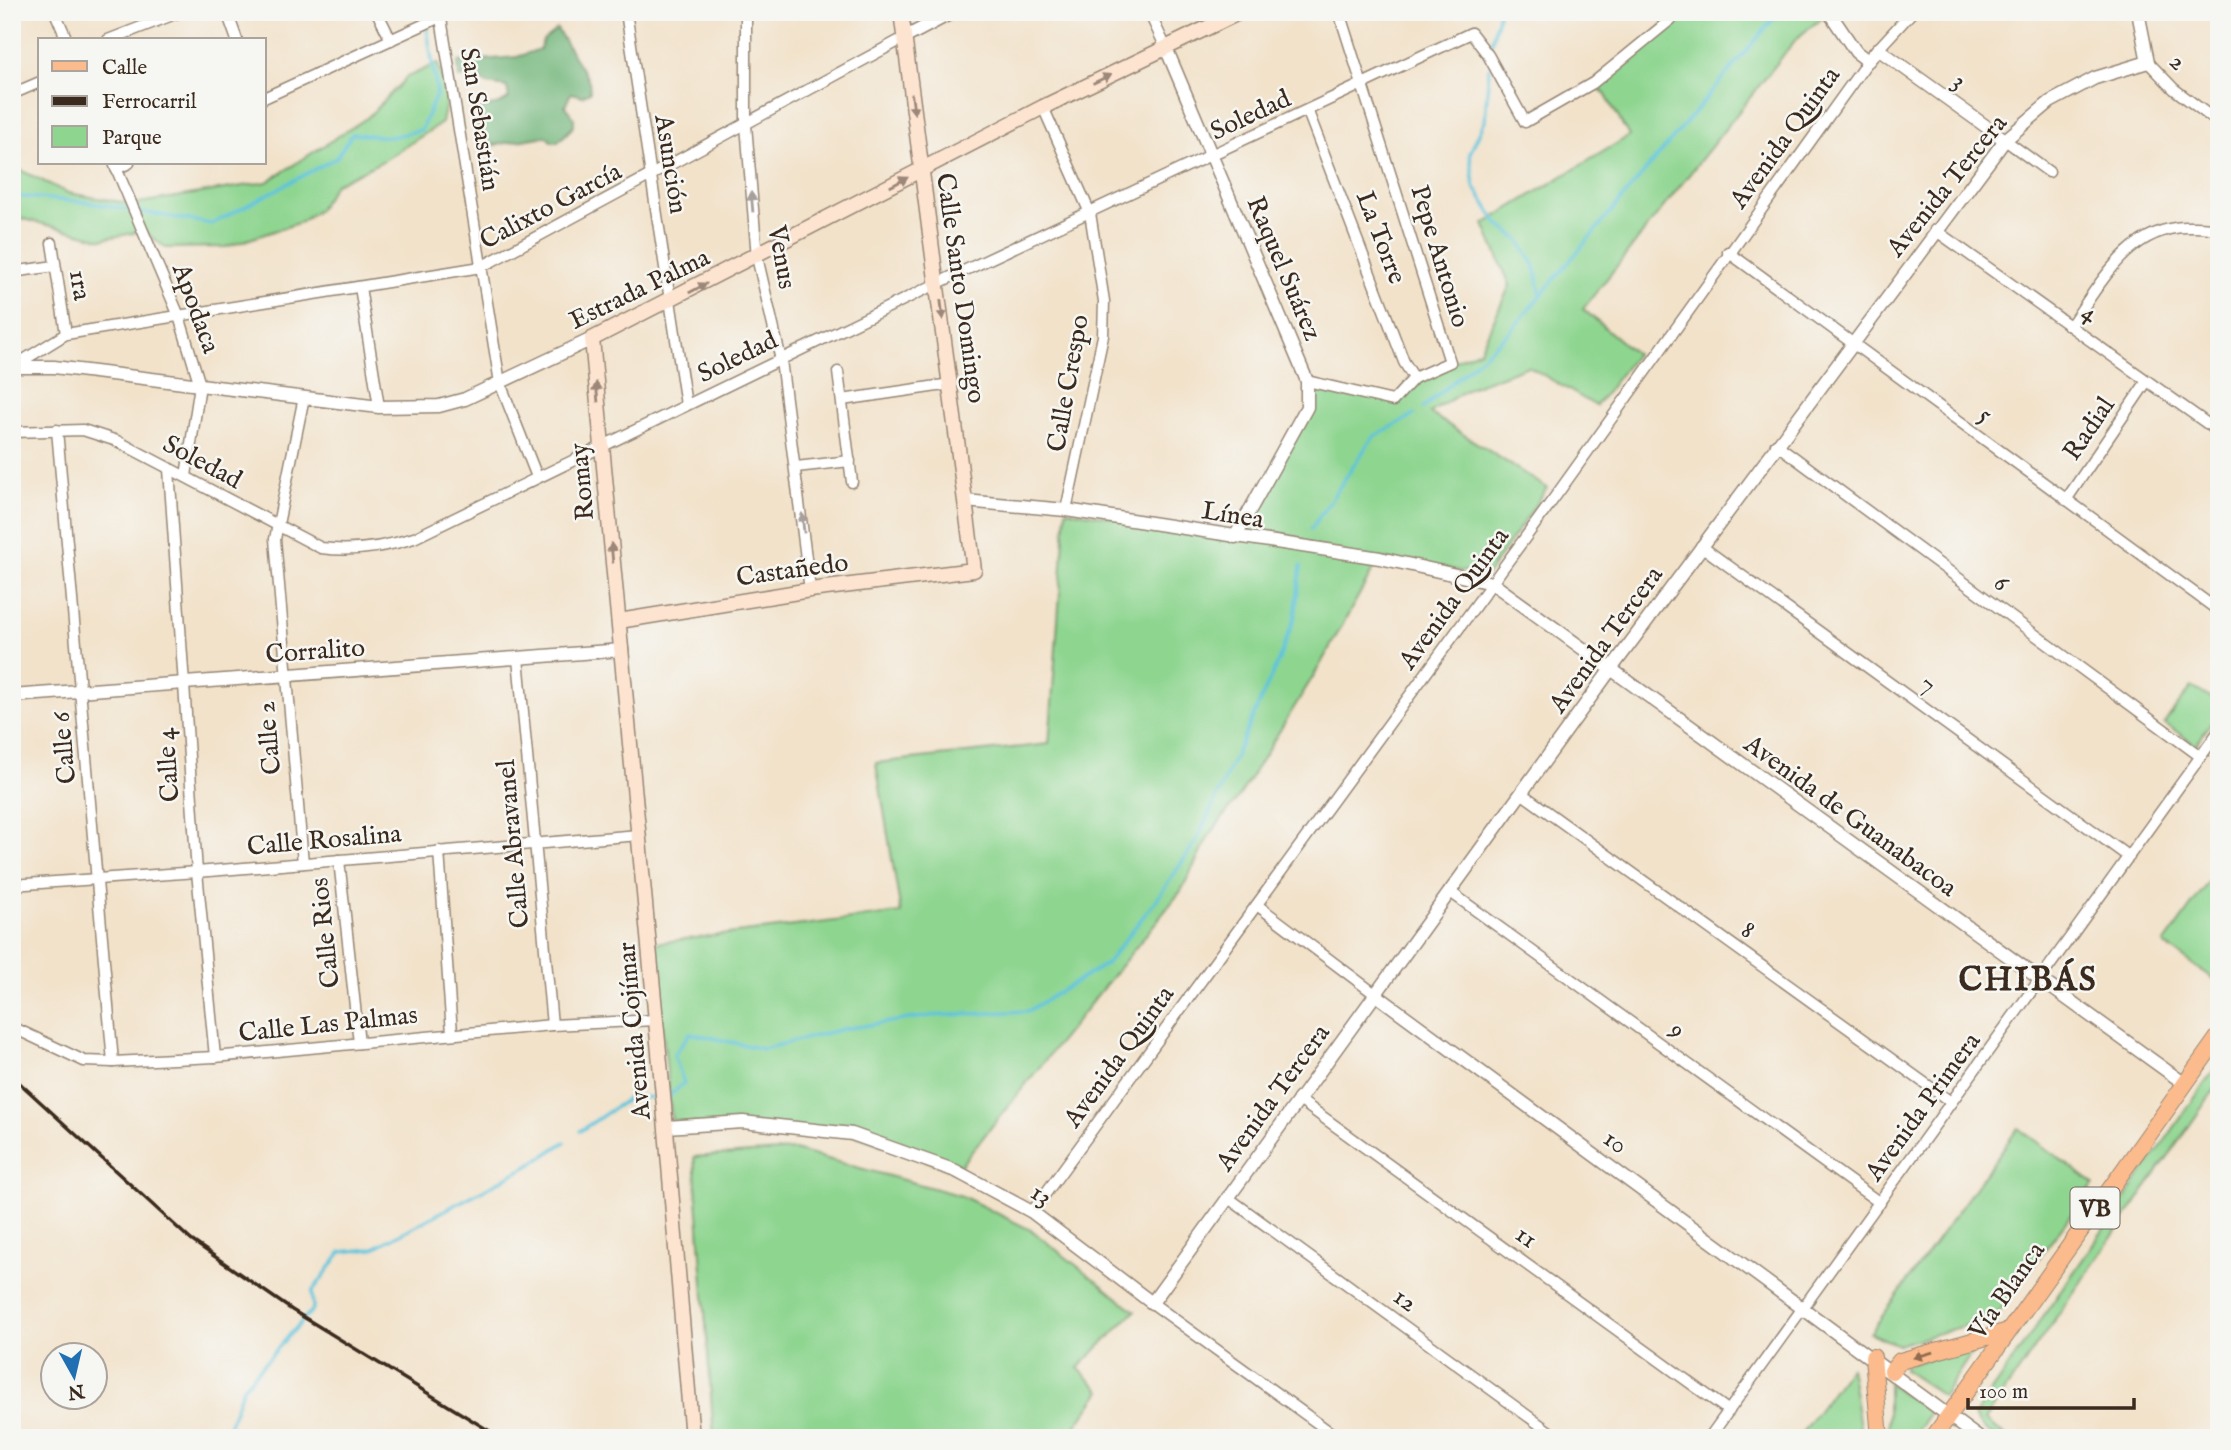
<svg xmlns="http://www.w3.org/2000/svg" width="2231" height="1450" font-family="'IM FELL English',serif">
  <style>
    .green { fill: #8ed590; stroke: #648057; stroke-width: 2 }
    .forest { fill: #72b67a; stroke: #56704c; stroke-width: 2 }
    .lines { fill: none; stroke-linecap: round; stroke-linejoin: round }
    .stream { stroke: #5dc3db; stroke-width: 3.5 }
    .minor-casing { stroke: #968674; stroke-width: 13 }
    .tertiary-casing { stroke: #968674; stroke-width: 15 }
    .secondary-casing { stroke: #968674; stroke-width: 17 }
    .primary-casing { stroke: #968674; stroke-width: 18 }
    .minor { stroke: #fff; stroke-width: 10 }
    .tertiary { stroke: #fff; stroke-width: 12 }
    .secondary { stroke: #fde4d1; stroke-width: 14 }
    .primary { stroke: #fbbb8c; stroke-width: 16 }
    .rail { stroke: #3b2a1e; stroke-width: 3.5 }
    .oneway { fill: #9c8778 }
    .oneway2 { fill: #a79f9a }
    .oneway3 { fill: #916b50 }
    .labels { text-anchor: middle; stroke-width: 5; stroke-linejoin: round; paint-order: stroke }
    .shield { fill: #f6f6f2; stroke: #73675e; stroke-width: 2 }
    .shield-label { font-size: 24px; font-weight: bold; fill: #3b2a1e }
    .street-label { font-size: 26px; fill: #3b2a1e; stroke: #f6f6f2 }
    .district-label { font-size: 33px; font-weight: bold; letter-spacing: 2px; fill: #3b2a1e; stroke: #f6f6f2 }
  </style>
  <rect width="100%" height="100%" fill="#f6f6f2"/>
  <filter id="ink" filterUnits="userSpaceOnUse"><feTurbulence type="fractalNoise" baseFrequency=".0143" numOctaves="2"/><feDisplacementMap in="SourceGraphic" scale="14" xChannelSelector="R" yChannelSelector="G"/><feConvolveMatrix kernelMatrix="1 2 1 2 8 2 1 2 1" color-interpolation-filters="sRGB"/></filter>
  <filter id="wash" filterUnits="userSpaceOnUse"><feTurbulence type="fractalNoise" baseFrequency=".00686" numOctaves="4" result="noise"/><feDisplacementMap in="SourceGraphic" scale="28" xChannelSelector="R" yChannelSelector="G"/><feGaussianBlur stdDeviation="1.57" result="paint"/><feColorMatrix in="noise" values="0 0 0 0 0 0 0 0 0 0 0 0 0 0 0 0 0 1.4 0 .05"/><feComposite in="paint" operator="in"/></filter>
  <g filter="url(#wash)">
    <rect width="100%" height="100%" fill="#f2e2ca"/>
    <!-- green -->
    <g class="green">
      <path d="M1680,12H1829L1797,38L1583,309L1636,354L1596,406L1528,366L1469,388L1430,413L1547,488L1487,575L1379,559L1319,667L1240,795L1209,836L1181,891L956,1171L852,1134L672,1122L654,943L901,913L876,763L1049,744L1066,510L1235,537L1311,409L1307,381L1393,401L1414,378L1480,350L1510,285L1484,224L1629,136L1605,94L1593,83Z"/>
      <path d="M438,63L447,98L442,123L383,161L335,184L319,209L301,222L226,247L166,248L144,231L102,239L12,216V166L68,193L133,204L267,182L368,117L407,77Z"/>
      <path d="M2192,687L2219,703V711L2196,745L2164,723Z"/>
      <path d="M2219,867V983L2164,944Z"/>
      <path d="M2219,1063V1083L1985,1420L2008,1438C1993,1438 1981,1430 1974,1416Z"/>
      <path d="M2018,1128L2094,1184L1995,1317L1898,1345L1870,1333Z"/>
      <path d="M794,1150L962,1196L1031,1230L1135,1311L1078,1368L1101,1391L1067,1438H714L694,1157Z"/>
      <path d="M1977,1345L1943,1396L1904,1370V1366Z"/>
      <path d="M1850,1367L1862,1438H1798Z"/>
      <path d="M1888,1383L1930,1412L1912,1438H1888Z"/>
    </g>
    <!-- forest -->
    <path class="forest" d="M557,29L589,81L590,92L582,96L571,93L565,106L574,118V126L558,142H552L546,136L482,147L473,112C486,104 498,108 509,98L507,87L487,84L475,76L459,78L458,62L517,57L540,49L543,40Z"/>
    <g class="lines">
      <!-- stream -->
      <g class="stream">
        <path d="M424,12L425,16"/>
        <path d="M1492,42L1499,12"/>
        <path d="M1489,68L1485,120L1470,153L1474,186L1498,224L1519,240L1535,266L1541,295"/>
        <path d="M12,196L85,202L212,224L336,158L352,134L391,137L421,130L437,93L427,29"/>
        <path d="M1423,408L1510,332L1779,12"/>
        <path d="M1311,529L1373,437L1414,415"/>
        <path d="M668,1097L684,1083L674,1055L690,1033L763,1049L843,1029L930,1016L1028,1011L1106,964L1157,899L1197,840L1277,664L1295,617L1301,566"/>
        <path d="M580,1131L629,1098L660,1097"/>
        <path d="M225,1438L243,1387L313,1309L312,1292L341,1252L372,1249L530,1165L565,1142"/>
      </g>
    </g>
  </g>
  <g filter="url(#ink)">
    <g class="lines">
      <defs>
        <g id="minor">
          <path d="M55,12L67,40"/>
          <path d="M227,12L237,40"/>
          <path d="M377,12L391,40"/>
          <path d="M440,12L500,383L537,477"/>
          <path d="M626,12L686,405"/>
          <path d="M746,12V125L757,257L781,360L810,590"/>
          <path d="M1149,12L1166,48"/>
          <path d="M108,40L180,12"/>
          <path d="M1878,49L1912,12"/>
          <path d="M2148,62L2174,89L2219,123"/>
          <path d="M12,94L40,82"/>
          <path d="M264,98L451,12"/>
          <path d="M1043,107L1090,213L1104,301L1103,336L1066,510"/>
          <path d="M1308,112L1404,362L1414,378"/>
          <path d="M2005,140L2049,172"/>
          <path d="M114,163L179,316L200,385L186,476"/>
          <path d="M116,169L129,163"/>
          <path d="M1935,230L2219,432"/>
          <path d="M52,243L66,334"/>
          <path d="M1728,252L2219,611"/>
          <path d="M12,272L55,266"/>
          <path d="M360,287L379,407"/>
          <path d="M2071,325C2101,283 2129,228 2186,227C2198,227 2208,226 2219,230"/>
          <path d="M14,366L66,334L481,267L904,38"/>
          <path d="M838,372L852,482"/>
          <path d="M1307,381L1393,401L1414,378L1450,362L1339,12"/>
          <path d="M842,400L951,384"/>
          <path d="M57,430L113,1062"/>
          <path d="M12,432L83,430L117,441L321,548C351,552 385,547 414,538L938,283L1471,33L1488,55L1525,122L1593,83L1680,12"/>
          <path d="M1776,444L2200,756"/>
          <path d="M796,467L850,461"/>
          <path d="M169,469L197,872L215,1057"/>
          <path d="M2066,500L2147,381"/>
          <path d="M1701,546L2129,857"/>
          <path d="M518,658L552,1025"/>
          <path d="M1521,793L1951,1102"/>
          <path d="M439,851L452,1033"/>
          <path d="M339,860L359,1043"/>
          <path d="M303,863L275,539L304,397"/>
          <path d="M12,885L197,872L639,835"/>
          <path d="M1449,891L1880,1203"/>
          <path d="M1257,905L1375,994"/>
          <path d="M12,1027L84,1061L113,1062L215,1057L552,1025L656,1020"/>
          <path d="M1298,1099L1729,1411"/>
          <path d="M1227,1197L1558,1438"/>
          <path d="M1032,1212L1560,490L1868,61"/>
          <path d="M1152,1303L1338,1438"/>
          <path d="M1709,1438L2219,731"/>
        </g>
        <g id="tertiary">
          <path d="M1829,12L1856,52L1868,61L1878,49L2005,140"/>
          <path d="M904,38L953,12"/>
          <path d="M1166,48L1307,381V407L1235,537"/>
          <path d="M12,367H54L379,407L439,406L465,399L592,339"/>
          <path d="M965,501L1066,510L1380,558L1492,583L2185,1084"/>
          <path d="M12,696L622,650"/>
          <path d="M1375,994L1979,1438"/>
          <path d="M666,1127L743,1122L852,1134L956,1171L1032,1212L1152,1303L1611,669L2005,140L2050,102L2095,78L2148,62L2138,12"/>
        </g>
        <g id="secondary">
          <path d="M619,621L810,590L974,570L901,12"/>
          <path d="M692,1438L664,1106L592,339L1043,107L1240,12"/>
        </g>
        <g id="primary">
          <path d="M1873,1357L1880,1438"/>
          <path d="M1892,1371L1900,1361L2005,1332"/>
          <path d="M1933,1438L2219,1036"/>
        </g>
      </defs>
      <!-- minor casing -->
      <use href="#minor" class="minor-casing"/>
      <!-- tertiary casing -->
      <use href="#tertiary" class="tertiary-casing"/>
      <!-- secondary casing -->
      <use href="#secondary" class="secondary-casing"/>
      <!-- primary casing -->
      <use href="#primary" class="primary-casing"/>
      <!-- minor -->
      <use href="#minor" class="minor"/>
      <!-- tertiary -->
      <use href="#tertiary" class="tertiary"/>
      <!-- secondary -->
      <use href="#secondary" class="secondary"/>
      <!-- primary -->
      <use href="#primary" class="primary"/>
      <!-- rail -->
      <path class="rail" d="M12,1076L191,1240L292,1310L501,1438"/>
    </g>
    <!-- one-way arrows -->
    <defs><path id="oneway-solid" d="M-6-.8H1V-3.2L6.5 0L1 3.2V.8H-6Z" transform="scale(1.75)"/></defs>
    <g class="oneway">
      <use href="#oneway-solid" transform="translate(1102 79) rotate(-26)"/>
      <use href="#oneway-solid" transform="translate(913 104) rotate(82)"/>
      <use href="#oneway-solid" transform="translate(899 182) rotate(-28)"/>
      <use href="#oneway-solid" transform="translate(698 288) rotate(-28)"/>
      <use href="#oneway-solid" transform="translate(942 310) rotate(83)"/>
      <use href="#oneway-solid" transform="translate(597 392) rotate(-95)"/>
      <use href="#oneway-solid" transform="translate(612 553) rotate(-95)"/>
    </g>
    <g class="oneway2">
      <use href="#oneway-solid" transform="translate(752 202) rotate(-95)"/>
      <use href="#oneway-solid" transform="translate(803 523) rotate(-96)"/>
    </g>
    <use class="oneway3" href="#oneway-solid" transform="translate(1923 1355) rotate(164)"/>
  </g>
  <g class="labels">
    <!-- shield labels -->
    <rect class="shield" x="2070.5" y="1187.5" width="49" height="41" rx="5"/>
    <g class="shield-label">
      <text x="2095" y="1216">VB</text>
    </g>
    <!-- street labels -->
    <g class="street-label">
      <text transform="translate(2179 61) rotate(45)" y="9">2</text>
      <text transform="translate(1960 80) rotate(36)" y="9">3</text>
      <text transform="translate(1250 114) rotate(-25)" y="9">Soledad</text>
      <text transform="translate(481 119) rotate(81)" y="9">San Sebastián</text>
      <text transform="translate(1784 137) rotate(-54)" y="9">Avenida Quinta</text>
      <text transform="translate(672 164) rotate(81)" y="9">Asunción</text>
      <text transform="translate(1946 185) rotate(-51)" y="9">Avenida Tercera</text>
      <text transform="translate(550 205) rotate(-28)" y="9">Calixto García</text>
      <text transform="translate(1382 237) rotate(69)" y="9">La Torre</text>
      <text transform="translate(1441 256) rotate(73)" y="9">Pepe Antonio</text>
      <text transform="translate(783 257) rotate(80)" y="9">Venus</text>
      <text transform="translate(1285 268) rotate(67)" y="9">Raquel Suárez</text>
      <text transform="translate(81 285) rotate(81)" y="9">1ra</text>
      <text transform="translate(639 288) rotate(-26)" y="9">Estrada Palma</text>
      <text transform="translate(962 288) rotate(82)" y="9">Calle Santo Domingo</text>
      <text transform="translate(197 308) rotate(70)" y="9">Apodaca</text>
      <text transform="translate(2091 312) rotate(36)" y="9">4</text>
      <text transform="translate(737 356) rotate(-26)" y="9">Soledad</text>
      <text transform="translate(1067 383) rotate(-80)" y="9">Calle Crespo</text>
      <text transform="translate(1986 414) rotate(36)" y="9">5</text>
      <text transform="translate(2088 428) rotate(-56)" y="9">Radial</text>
      <text transform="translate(203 461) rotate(28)" y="9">Soledad</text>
      <text transform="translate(581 482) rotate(-95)" y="9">Romay</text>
      <text transform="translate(1233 514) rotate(9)" y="9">Línea</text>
      <text transform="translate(792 569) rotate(-8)" y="9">Castañedo</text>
      <text transform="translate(2002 582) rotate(36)" y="9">6</text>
      <text transform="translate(1453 598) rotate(-54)" y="9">Avenida Quinta</text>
      <text transform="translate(1605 639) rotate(-54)" y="9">Avenida Tercera</text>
      <text transform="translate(315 650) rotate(-4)" y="9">Corralito</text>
      <text transform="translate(1929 683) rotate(36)" y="9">7</text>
      <text transform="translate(268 738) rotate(-95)" y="9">Calle 2</text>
      <text transform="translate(63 748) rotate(-95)" y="9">Calle 6</text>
      <text transform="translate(167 765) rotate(-94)" y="9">Calle 4</text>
      <text transform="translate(1851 815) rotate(36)" y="9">Avenida de Guanabacoa</text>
      <text transform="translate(324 839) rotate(-5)" y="9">Calle Rosalina</text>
      <text transform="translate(512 844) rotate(-95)" y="9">Calle Abravanel</text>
      <text transform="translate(1749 929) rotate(36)" y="9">8</text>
      <text transform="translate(324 933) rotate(-96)" y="9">Calle Rios</text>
      <text transform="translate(328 1023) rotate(-6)" y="9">Calle Las Palmas</text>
      <text transform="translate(1678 1029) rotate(36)" y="9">9</text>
      <text transform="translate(633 1031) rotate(-95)" y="9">Avenida Cojímar</text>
      <text transform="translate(1118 1056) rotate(-54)" y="9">Avenida Quinta</text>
      <text transform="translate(1272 1097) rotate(-54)" y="9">Avenida Tercera</text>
      <text transform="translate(1922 1106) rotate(-54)" y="9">Avenida Primera</text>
      <text transform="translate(1616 1141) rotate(36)" y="9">10</text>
      <text transform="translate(1042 1194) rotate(33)" y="9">13</text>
      <text transform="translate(1527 1236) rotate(36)" y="9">11</text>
      <text transform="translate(2006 1290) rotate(-55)" y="9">Vía Blanca</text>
      <text transform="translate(1406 1299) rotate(36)" y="9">12</text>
    </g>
    <!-- district labels -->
    <g class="district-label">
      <text x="2028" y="990">CHIBÁS</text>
    </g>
  </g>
  <!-- margin -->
  <rect width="2231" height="1450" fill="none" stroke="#f6f6f2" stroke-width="42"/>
  <!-- legend -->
  <rect x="38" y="38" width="228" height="126" fill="#f6f6f2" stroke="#aba49d" stroke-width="2"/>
  <rect x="52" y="61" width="35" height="10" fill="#fbbb8c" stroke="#aba49d" stroke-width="2"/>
  <text x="102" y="74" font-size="21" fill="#3b2a1e">Calle</text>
  <rect x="52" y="96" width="35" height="10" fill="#3b2a1e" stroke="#aba49d" stroke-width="2"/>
  <text x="102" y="108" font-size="21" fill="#3b2a1e">Ferrocarril</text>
  <rect x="52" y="126" width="35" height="21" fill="#8ed590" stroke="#aba49d" stroke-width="2"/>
  <text x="102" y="144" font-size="21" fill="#3b2a1e">Parque</text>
  <!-- north arrow -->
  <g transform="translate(74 1376) rotate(172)"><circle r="33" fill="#f6f6f2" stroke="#aba49d" stroke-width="2"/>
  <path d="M0-5L12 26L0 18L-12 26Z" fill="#1f6fb2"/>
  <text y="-10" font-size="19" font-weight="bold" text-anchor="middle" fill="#3b2a1e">N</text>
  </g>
  <!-- scale -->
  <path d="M1968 1398v10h166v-10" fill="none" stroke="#3b2a1e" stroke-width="3.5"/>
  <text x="1979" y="1398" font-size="21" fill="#3b2a1e" stroke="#f6f6f2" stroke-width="5" paint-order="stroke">100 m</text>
</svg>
